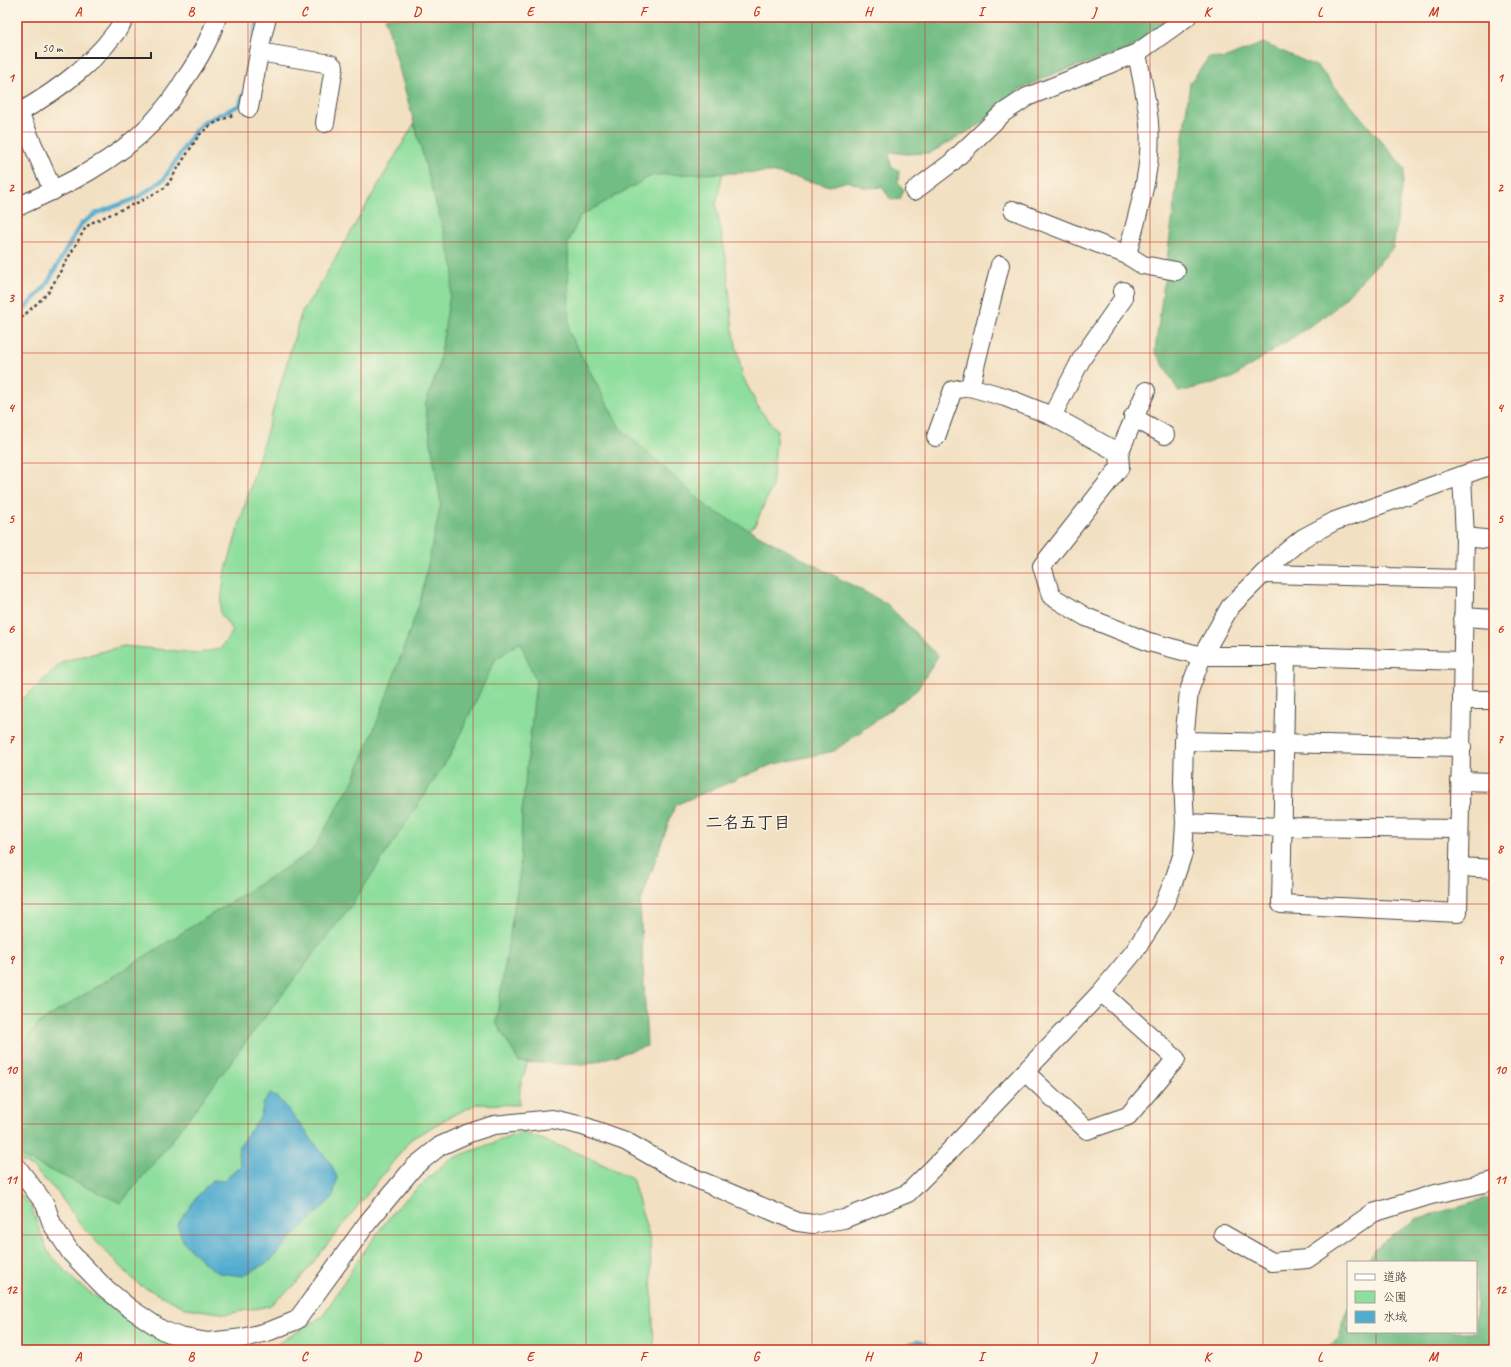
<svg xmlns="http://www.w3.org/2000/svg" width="1511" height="1367" font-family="Caveat,'Klee One',sans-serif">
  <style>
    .green { fill: #8ede9d; stroke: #5c8464 }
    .forest { fill: #72bd84; stroke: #4e7458 }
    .water { fill: #51accf; stroke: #3e6c7d }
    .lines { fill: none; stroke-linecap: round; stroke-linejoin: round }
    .stream { stroke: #51accf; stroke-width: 4.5 }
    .minor-casing { stroke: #494642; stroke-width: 20 }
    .path { stroke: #494642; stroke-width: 2.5; stroke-dasharray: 3 3; stroke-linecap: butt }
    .minor { stroke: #fff; stroke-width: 18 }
    .grid { fill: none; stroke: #c8321e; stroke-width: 1; stroke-opacity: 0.55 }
    .labels { text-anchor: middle; stroke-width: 3; stroke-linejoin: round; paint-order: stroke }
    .neighbourhood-label { font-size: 17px; font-weight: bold; fill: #2b2b2b; stroke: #fcf5e5 }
    .neatline { fill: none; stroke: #c8321e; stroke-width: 1.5 }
    .grid-label { font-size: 13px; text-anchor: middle; font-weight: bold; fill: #c8321e }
  </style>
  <rect width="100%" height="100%" fill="#fcf5e5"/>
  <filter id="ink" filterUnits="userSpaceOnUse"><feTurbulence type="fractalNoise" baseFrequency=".025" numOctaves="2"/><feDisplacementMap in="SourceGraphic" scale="8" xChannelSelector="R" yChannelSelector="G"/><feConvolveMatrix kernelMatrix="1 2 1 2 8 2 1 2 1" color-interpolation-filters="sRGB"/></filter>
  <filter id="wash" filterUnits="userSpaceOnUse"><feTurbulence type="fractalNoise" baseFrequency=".012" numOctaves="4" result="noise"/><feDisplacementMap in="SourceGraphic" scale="16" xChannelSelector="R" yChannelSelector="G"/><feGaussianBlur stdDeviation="0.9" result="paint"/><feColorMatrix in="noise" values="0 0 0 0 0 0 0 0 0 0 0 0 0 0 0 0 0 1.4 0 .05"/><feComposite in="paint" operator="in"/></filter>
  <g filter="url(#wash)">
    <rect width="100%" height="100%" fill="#f2e0c2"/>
    <!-- green -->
    <g class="green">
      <path d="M446,69L732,129L716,205L726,258L733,331L743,377L759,409L777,430L772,487L755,525L724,544L534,1042L520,1087L519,1105L477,1104L451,1116L411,1139L296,1284L269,1306L227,1314L186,1308L138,1284L84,1229L58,1193L32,1167L17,1159V699L24,698L64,661L124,646L198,653L220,649L233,631L220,613L224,577L302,311L315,293Z"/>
      <path d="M522,1132L578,1153L632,1178L650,1240L654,1350H229L274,1346L323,1316L355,1264L396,1208L448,1160Z"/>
      <path d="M17,1191L31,1206L48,1252L78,1284L151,1335L190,1350H17Z"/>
    </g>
    <!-- forest -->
    <g class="forest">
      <path d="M385,17H1172L1132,48L1095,61L1058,72L1017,91L981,124L930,153L906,154L889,152L891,167L899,170L898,182L904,190L900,199L891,200L882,187L866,188L848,181L830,186L771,172L653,175L580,216L568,243L569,332L620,428L710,509L887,604L938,656L917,690L834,751L771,765L675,805L640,904L647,1046L585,1065L519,1062L496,1022L520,871L522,812L536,681L520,642L495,660L450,756L353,903L251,1035L167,1147L121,1203L17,1155V1054L39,1023L312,851L354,779L381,712L420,602L441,504L425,405L438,370L454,269Z"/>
      <path d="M1263,43L1318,67L1405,169L1393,248L1331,312L1232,378L1179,392L1155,351L1190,83L1209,57L1224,59Z"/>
      <path d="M1494,1197V1350H1325L1338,1340L1348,1307V1332H1476V1262H1368L1374,1249L1416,1219Z"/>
    </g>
    <!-- water -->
    <g class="water">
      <path d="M270,1094L280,1099L331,1164L337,1178L333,1197L289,1240L270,1261L243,1276L219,1273L209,1267L184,1243L177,1225L197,1197L212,1180L224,1181L241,1165L238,1154L239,1146L261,1116L263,1104Z"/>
      <path d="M918,1339L938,1350H905L906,1345Z"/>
    </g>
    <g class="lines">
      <!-- stream -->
      <g class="stream">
        <path d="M253,37L258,17"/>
        <path d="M17,314L23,310L45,287L81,224L97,213L137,198L164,179L195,131L204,122L240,105L243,95"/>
      </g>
    </g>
  </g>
  <g filter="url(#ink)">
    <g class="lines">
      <defs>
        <g id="minor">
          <path d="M259,52L331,64L334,67L325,123"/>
          <path d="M17,108L53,191"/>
          <path d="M249,108L262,37L267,17"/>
          <path d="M17,114C60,89 100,60 126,17"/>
          <path d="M914,191L951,163L1003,113L1027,97L1137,53"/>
          <path d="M17,207C66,185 115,162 153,122C165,109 176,94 185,79C199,59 210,40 217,17"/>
          <path d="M1013,210L1127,255L1143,265L1176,271"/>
          <path d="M1127,255C1138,212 1153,168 1149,123C1147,99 1141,76 1137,53L1187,17"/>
          <path d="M1000,265L970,387L1005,397L1052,416L1119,453L1146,391"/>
          <path d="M1052,416L1082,358L1123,299V291"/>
          <path d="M1133,417L1165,435"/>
          <path d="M936,437L953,390L970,387"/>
          <path d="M1119,453L1120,467L1042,566L1051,596L1086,617L1149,642L1202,656H1286L1463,661"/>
          <path d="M1465,537L1494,540"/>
          <path d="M1263,574L1464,579"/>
          <path d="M1463,617L1494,619"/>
          <path d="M1286,656L1281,904L1458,913L1465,537L1462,476"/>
          <path d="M1462,700H1494"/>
          <path d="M1184,741L1462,747"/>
          <path d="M1460,781L1494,782"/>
          <path d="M1185,823L1284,827L1459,829"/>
          <path d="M1459,867L1494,869"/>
          <path d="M1025,1072L1087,1130L1128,1116L1176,1059L1101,992"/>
          <path d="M17,1167L45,1204L52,1224L71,1253L104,1287L128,1307L162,1330L180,1337L208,1342L243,1338L270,1331L297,1320L368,1222L414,1167L440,1146L469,1133L494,1125L552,1119L583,1126L625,1141L678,1171L798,1222L813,1224L844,1219L908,1193L943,1158L1101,992L1134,952L1162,909L1174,880L1183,853L1185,823L1183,782L1184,741L1189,691L1202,656L1230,607L1281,556L1303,538L1335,521L1494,464"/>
          <path d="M1223,1234L1272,1262L1307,1259L1373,1213L1431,1195L1494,1181"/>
        </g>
      </defs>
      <!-- minor casing -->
      <use href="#minor" class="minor-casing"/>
      <!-- path -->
      <path class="path" d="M17,322L48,293L86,227L93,222L141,201L166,187L199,135L211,125L235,114"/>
      <!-- minor -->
      <use href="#minor" class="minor"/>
    </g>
  </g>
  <!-- grid -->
  <path class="grid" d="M135,17V1350M248,17V1350M361,17V1350M473,17V1350M586,17V1350M699,17V1350M812,17V1350M925,17V1350M1038,17V1350M1150,17V1350M1263,17V1350M1376,17V1262M17,132H1494M17,242H1494M17,353H1494M17,463H1494M17,573H1494M17,684H1494M17,794H1494M17,904H1494M17,1014H1494M17,1124H1494M17,1235H1494M1376,1332V1350"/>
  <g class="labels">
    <!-- neighbourhood labels -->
    <g class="neighbourhood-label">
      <text x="748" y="828">二名五丁目</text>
    </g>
  </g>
  <!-- margin -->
  <rect width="1511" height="1367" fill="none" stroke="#fcf5e5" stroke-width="44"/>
  <!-- legend -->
  <rect x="1347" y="1261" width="130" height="72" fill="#fcf5e5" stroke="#a8a49b"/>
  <rect x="1355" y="1274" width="20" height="6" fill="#ffffff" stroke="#a8a49b"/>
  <text x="1383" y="1281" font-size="12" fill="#2b2b2b">道路</text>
  <rect x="1355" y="1291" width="20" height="12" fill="#8ede9d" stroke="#a8a49b"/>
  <text x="1383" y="1301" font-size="12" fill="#2b2b2b">公園</text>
  <rect x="1355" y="1311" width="20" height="12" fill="#51accf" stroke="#a8a49b"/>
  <text x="1383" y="1321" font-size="12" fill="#2b2b2b">水域</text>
  <!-- scale -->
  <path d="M36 52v6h115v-6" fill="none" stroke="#2b2b2b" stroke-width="2"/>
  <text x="42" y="52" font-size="12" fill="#2b2b2b" stroke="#fcf5e5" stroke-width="3" paint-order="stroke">50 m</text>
  <rect x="22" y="22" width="1467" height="1323" class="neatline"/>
  <g class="grid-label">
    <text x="78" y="16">A</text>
    <text x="191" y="16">B</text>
    <text x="304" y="16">C</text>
    <text x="417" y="16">D</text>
    <text x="530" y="16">E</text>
    <text x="643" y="16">F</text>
    <text x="756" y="16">G</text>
    <text x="868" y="16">H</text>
    <text x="981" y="16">I</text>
    <text x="1094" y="16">J</text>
    <text x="1207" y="16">K</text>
    <text x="1320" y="16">L</text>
    <text x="1433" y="16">M</text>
    <text x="11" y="82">1</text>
    <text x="1500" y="82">1</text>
    <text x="11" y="192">2</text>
    <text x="1500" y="192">2</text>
    <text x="11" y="302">3</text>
    <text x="1500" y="302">3</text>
    <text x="11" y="412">4</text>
    <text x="1500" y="412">4</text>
    <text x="11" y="523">5</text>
    <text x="1500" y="523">5</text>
    <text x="11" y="633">6</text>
    <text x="1500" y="633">6</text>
    <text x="11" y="743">7</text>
    <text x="1500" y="743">7</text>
    <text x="11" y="853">8</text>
    <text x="1500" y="853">8</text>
    <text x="11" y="964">9</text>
    <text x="1500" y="964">9</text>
    <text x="11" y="1074">10</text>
    <text x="1500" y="1074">10</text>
    <text x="11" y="1184">11</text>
    <text x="1500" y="1184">11</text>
    <text x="11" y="1294">12</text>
    <text x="1500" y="1294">12</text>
    <text x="78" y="1361">A</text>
    <text x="191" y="1361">B</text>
    <text x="304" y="1361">C</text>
    <text x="417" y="1361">D</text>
    <text x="530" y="1361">E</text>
    <text x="643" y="1361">F</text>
    <text x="756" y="1361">G</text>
    <text x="868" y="1361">H</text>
    <text x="981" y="1361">I</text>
    <text x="1094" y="1361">J</text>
    <text x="1207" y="1361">K</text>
    <text x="1320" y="1361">L</text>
    <text x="1433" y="1361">M</text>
  </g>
</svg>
